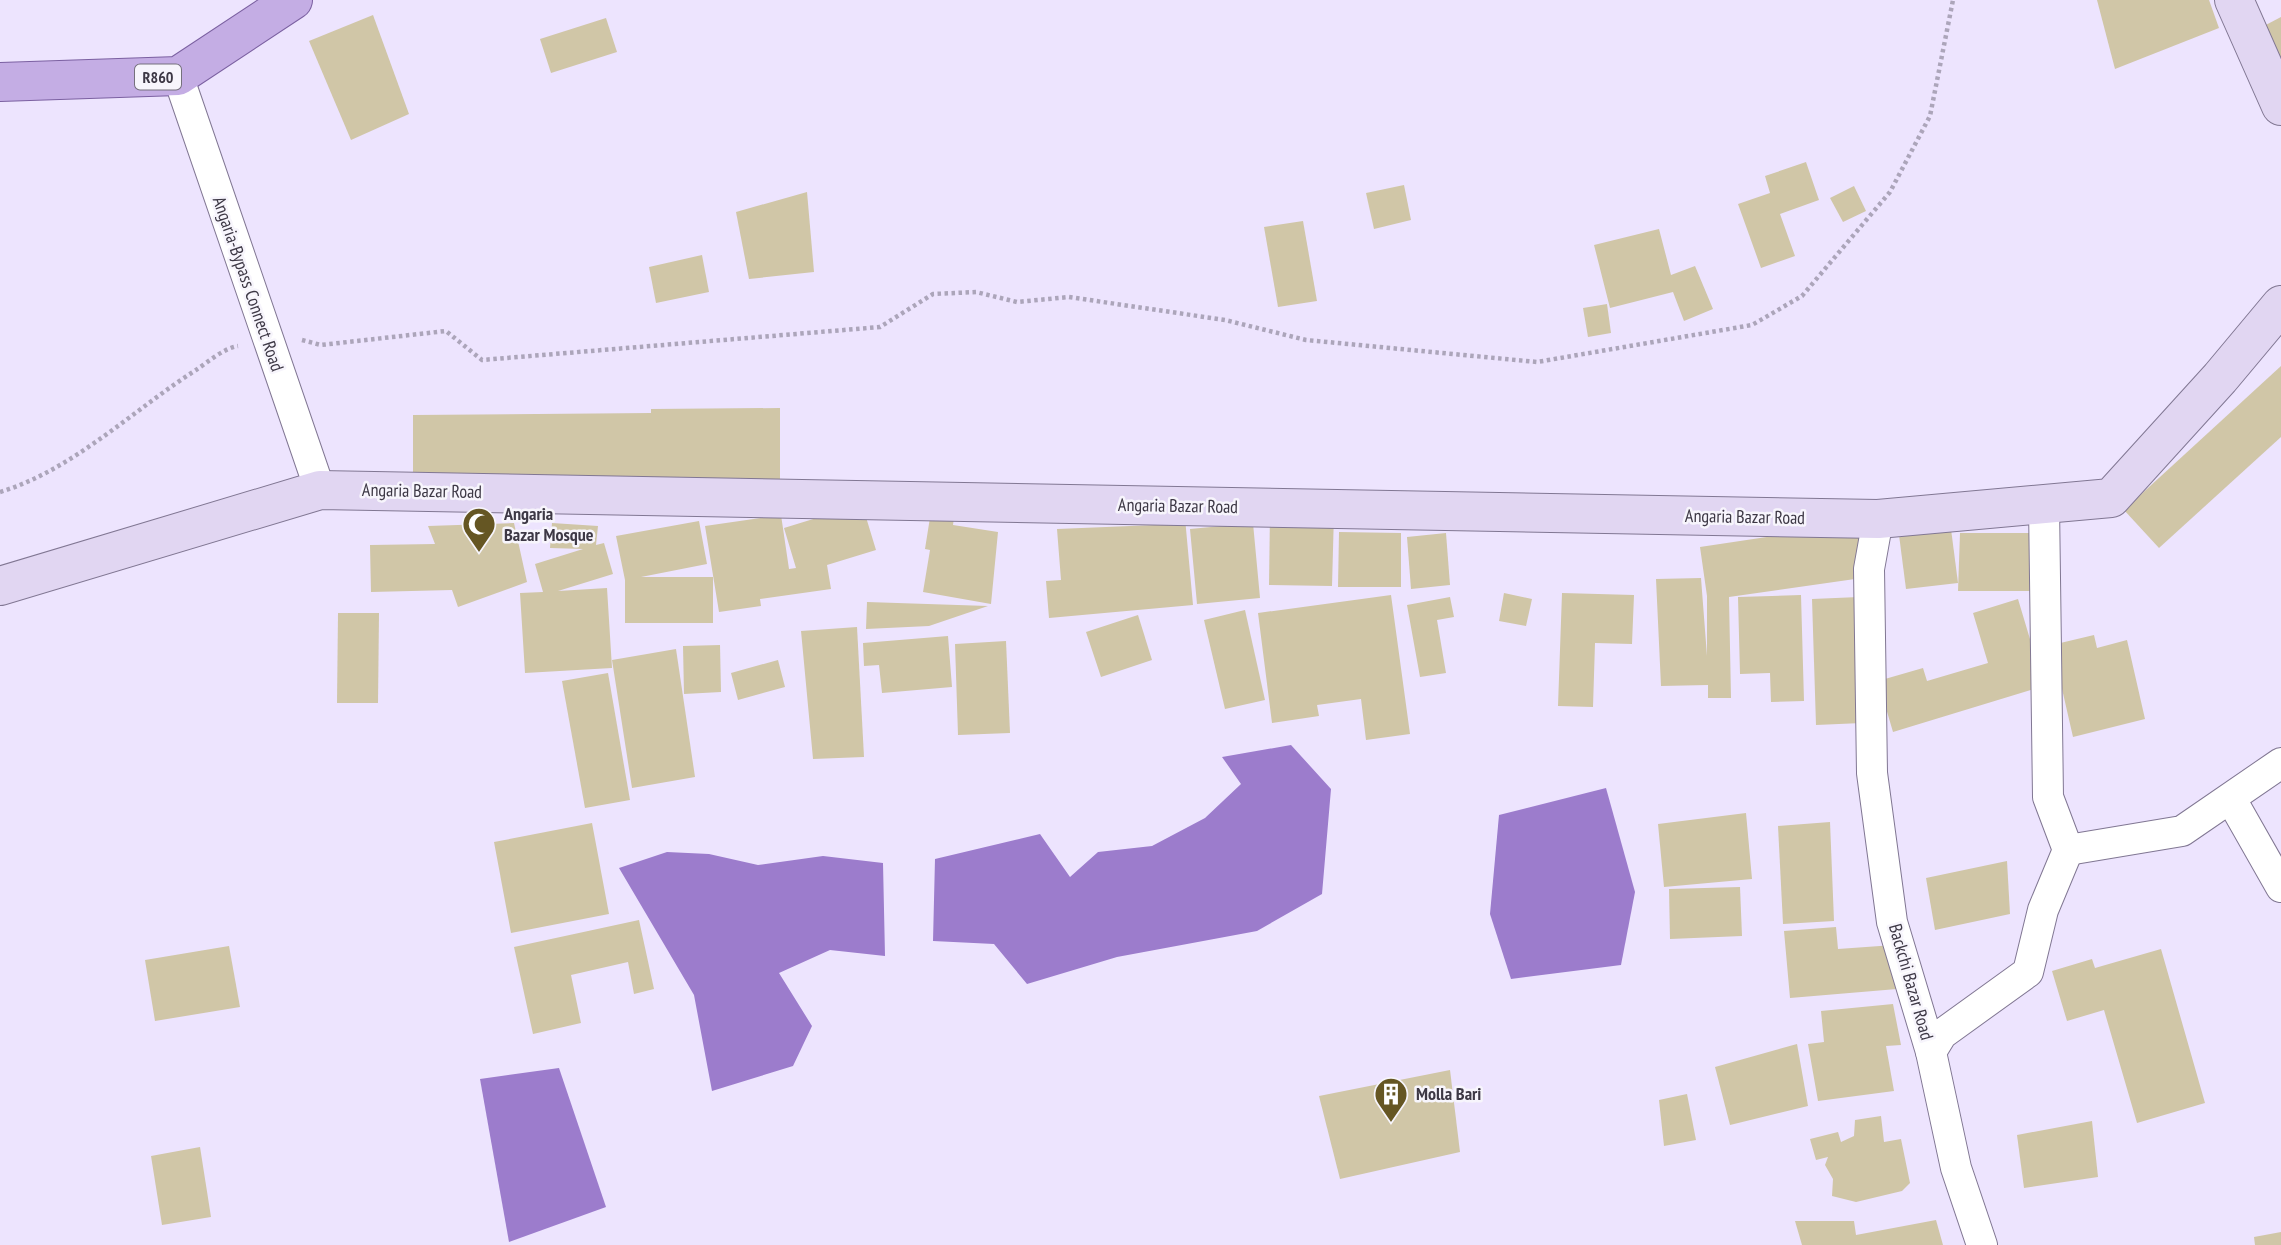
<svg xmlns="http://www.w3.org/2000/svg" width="2281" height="1245" font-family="'PT Sans Narrow',sans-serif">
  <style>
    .water { fill: #9c7ccc }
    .building { fill: #d0c6a7 }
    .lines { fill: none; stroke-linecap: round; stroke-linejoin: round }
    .minor-casing { stroke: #817793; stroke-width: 32 }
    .secondary-casing { stroke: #817793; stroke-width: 40 }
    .primary-casing { stroke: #7b60a1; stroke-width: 40 }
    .path { stroke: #aca5ba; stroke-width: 4.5; stroke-dasharray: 3.5 3.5; stroke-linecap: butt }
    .minor { stroke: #fff; stroke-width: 30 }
    .secondary { stroke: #e1d6f2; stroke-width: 38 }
    .primary { stroke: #c4ade4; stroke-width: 38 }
    .labels { text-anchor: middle; stroke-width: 5; stroke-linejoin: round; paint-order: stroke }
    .shield { fill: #f7f5fc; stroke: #75717c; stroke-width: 2 }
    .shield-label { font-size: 16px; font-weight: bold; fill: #3d3845 }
    .street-label { font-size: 18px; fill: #3d3845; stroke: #f7f5fc }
    .poi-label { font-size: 18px; font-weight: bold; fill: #3d3845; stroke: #f7f5fc; text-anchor: start }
  </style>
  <rect width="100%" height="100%" fill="#ede4fe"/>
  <!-- water -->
  <g class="water">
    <path d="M1291,745L1331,789L1322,894L1257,931L1117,957L1027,984L994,944L933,941L935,859L1040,834L1070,877L1098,852L1152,846L1205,818L1241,784L1222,757Z"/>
    <path d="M1606,788L1635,892L1621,965L1511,979L1490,914L1499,815Z"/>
    <path d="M667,852L709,854L758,865L823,856L883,863L885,956L830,950L779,973L812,1026L793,1066L712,1091L694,995L619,868Z"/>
    <path d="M559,1068L606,1207L509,1242L480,1079Z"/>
  </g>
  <!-- building -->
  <g class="building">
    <path d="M2097,0H2209L2219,28L2115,69Z"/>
    <path d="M373,15L409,114L351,140L309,41Z"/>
    <path d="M2281,17V67L2260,28Z"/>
    <path d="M606,18L617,52L551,73L540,39Z"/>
    <path d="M1806,162L1819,200L1780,214L1795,256L1761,268L1738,204L1770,193L1765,176Z"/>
    <path d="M1404,185L1411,220L1374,229L1366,193Z"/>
    <path d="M1854,186L1866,211L1843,222L1830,198Z"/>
    <path d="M807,192L814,272L749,279L736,212Z"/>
    <path d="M1303,221L1317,301L1278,307L1264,227Z"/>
    <path d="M1659,229L1671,275L1695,266L1713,309L1684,321L1673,292L1610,308L1594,245Z"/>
    <path d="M702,255L709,292L656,303L649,267Z"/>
    <path d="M1607,304L1611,333L1588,337L1583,308Z"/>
    <path d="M2281,366V437L2159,548L2124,510Z"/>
    <path d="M780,408V479L413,481V415L651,413V409Z"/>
    <path d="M862,504L876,550L827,565L831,589L760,599L761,606L719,612L705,526L781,515L789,569L796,568L784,528Z"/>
    <path d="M932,505L955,509L953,525L998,532L991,604L923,592L930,550L925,549Z"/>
    <path d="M1270,512L1334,513L1332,586L1269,585Z"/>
    <path d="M1185,518L1193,605L1049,618L1046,581L1061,580L1057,529L1155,525Z"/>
    <path d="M699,521L707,564L641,577H713V623H625V580L616,536Z"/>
    <path d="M514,523L527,582L458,607L452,590L371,592L370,545L435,544L428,526Z"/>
    <path d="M552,523L598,526L596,545L604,543L613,574L558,591L607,588L612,668L525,673L520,593L543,592L535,564L583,549L550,548Z"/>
    <path d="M1253,523L1260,598L1197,604L1190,529Z"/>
    <path d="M1861,523L1869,577L1729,597L1731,698H1708V685L1661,686L1656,579L1701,578L1707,656V596L1700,547Z"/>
    <path d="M1951,529L1958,583L1906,589L1899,535Z"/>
    <path d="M1339,532L1401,533V587H1338Z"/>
    <path d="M1446,533L1450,585L1411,589L1407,537Z"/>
    <path d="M1960,533H2034L2033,591H1958Z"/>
    <path d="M1504,593L1532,599L1526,626L1499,621Z"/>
    <path d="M1562,593L1634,595L1632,644L1595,643L1593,707L1558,706Z"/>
    <path d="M1391,595L1410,734L1366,740L1361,699L1317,705L1319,716L1272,723L1258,613Z"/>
    <path d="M1801,595L1804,701L1771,702L1770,673L1740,674L1738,597Z"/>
    <path d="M1450,597L1454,617L1437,620L1446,673L1420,677L1407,605Z"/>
    <path d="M1859,597L1862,723L1816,725L1812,599Z"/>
    <path d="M2018,599L2044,686L1893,732L1878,681L1923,668L1927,681L1988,663L1973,613Z"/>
    <path d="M867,602L988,606L929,626L866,629Z"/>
    <path d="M1245,610L1265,700L1225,709L1204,620Z"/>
    <path d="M338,613H379L378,703H337Z"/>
    <path d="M1138,615L1152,660L1101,677L1086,632Z"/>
    <path d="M857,627L864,757L813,759L801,631Z"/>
    <path d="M2094,635L2097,648L2127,640L2145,719L2073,737L2052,645Z"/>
    <path d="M948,636L952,687L882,693L879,665L864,666L863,643Z"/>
    <path d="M1006,641L1010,733L958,735L955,644Z"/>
    <path d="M720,645L721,692L684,694L683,646Z"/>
    <path d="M676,649L695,777L632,788L612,660Z"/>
    <path d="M778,660L785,687L738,700L731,673Z"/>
    <path d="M608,673L630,800L585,808L562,681Z"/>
    <path d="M1746,813L1752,879L1664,887L1658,824Z"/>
    <path d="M1830,822L1834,921L1783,924L1778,826Z"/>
    <path d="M592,823L609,914L511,933L494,842Z"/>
    <path d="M2007,861L2010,914L1935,930L1926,878Z"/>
    <path d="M1740,887L1742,936L1670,939L1669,889Z"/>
    <path d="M639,920L654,989L634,994L628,962L571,975L581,1023L533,1034L514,947Z"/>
    <path d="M1836,927L1838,949L1894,945L1897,989L1790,998L1784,931Z"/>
    <path d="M229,946L240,1007L155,1021L145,960Z"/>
    <path d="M2161,949L2205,1103L2137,1123L2104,1010L2067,1021L2052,971L2092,959L2095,968Z"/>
    <path d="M1893,1004L1901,1045L1886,1046L1894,1091L1818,1101L1808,1044L1824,1042L1821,1011Z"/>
    <path d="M1797,1044L1808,1106L1730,1125L1715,1067Z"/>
    <path d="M1450,1070L1460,1152L1340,1179L1319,1096Z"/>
    <path d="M1687,1094L1696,1140L1664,1146L1659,1100Z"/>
    <path d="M1881,1116L1884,1142L1901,1139L1910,1183L1902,1191L1856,1202L1832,1196L1833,1179L1825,1165L1828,1157L1816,1160L1810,1139L1838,1132L1841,1142L1854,1136L1855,1120Z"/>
    <path d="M2092,1121L2098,1177L2024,1188L2017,1135Z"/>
    <path d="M200,1147L211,1217L162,1225L151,1156Z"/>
    <path d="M1936,1220L1943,1245H1802L1795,1221H1854L1856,1235Z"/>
    <path d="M2281,1232V1245H2255L2254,1237Z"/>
  </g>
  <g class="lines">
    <defs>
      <g id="minor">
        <path d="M178,76L320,490"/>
        <path d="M1878,519L1869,569L1872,773L1892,922L1931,1052L1942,1034L2028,972L2043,910L2068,850L2048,797L2044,505"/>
        <path d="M2231,799L2281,887"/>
        <path d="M2068,850L2182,831L2281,763"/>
        <path d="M1931,1052L1956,1168L1982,1245"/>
      </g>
      <g id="secondary">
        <path d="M2234,0L2281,106"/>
        <path d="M0,586L320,490L1878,519L2111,498L2220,378L2281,305"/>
      </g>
      <path id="primary" d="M0,82L178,76L293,0"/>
    </defs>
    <!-- minor casing -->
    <use href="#minor" class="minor-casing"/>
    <!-- secondary casing -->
    <use href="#secondary" class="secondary-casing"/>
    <!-- primary casing -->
    <use href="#primary" class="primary-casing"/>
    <!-- path -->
    <g class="path">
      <path d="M302,340L321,345L446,331L482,360L880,327L933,294L976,292L1017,302L1069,297L1225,320L1306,340L1537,362L1752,325L1802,296L1890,192L1930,116L1953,0"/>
      <path d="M0,492C73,470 133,410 196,370C208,362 224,348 238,346"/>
    </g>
    <!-- minor -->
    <use href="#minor" class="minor"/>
    <!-- secondary -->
    <use href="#secondary" class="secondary"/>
    <!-- primary -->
    <use href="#primary" class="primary"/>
  </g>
  <!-- icons -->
  <defs>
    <symbol id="mosque-pin" viewBox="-11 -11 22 30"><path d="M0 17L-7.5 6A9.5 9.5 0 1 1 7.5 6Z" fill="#655623" stroke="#f7f5fc"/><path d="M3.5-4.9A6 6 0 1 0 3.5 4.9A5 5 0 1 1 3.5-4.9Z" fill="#fff"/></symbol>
    <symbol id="building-pin" viewBox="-11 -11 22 30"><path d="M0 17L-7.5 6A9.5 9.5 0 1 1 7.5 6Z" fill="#655623" stroke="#f7f5fc"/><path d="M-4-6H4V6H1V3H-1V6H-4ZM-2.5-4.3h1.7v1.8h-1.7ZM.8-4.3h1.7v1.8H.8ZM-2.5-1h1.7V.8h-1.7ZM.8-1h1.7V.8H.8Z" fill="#fff"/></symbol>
  </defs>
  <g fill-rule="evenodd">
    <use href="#mosque-pin" x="460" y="505" width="38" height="52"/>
    <use href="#building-pin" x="1372" y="1075" width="38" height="52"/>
  </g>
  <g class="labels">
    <!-- shield labels -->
    <rect class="shield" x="135" y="64.5" width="46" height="25" rx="5"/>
    <g class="shield-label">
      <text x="158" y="83">R860</text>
    </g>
    <!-- street labels -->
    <g class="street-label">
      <text transform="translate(248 284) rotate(71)" y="6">Angaria-Bypass Connect Road</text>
      <text transform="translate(422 491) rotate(1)" y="6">Angaria Bazar Road</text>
      <text transform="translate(1178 506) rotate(1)" y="6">Angaria Bazar Road</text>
      <text transform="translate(1745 517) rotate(1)" y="6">Angaria Bazar Road</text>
      <text transform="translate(1911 982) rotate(74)" y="6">Backchi Bazar Road</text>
    </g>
    <!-- poi labels -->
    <g class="poi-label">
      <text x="504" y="520">Angaria<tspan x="504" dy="21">Bazar Mosque</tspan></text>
      <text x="1416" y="1100">Molla Bari</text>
    </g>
  </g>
</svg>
